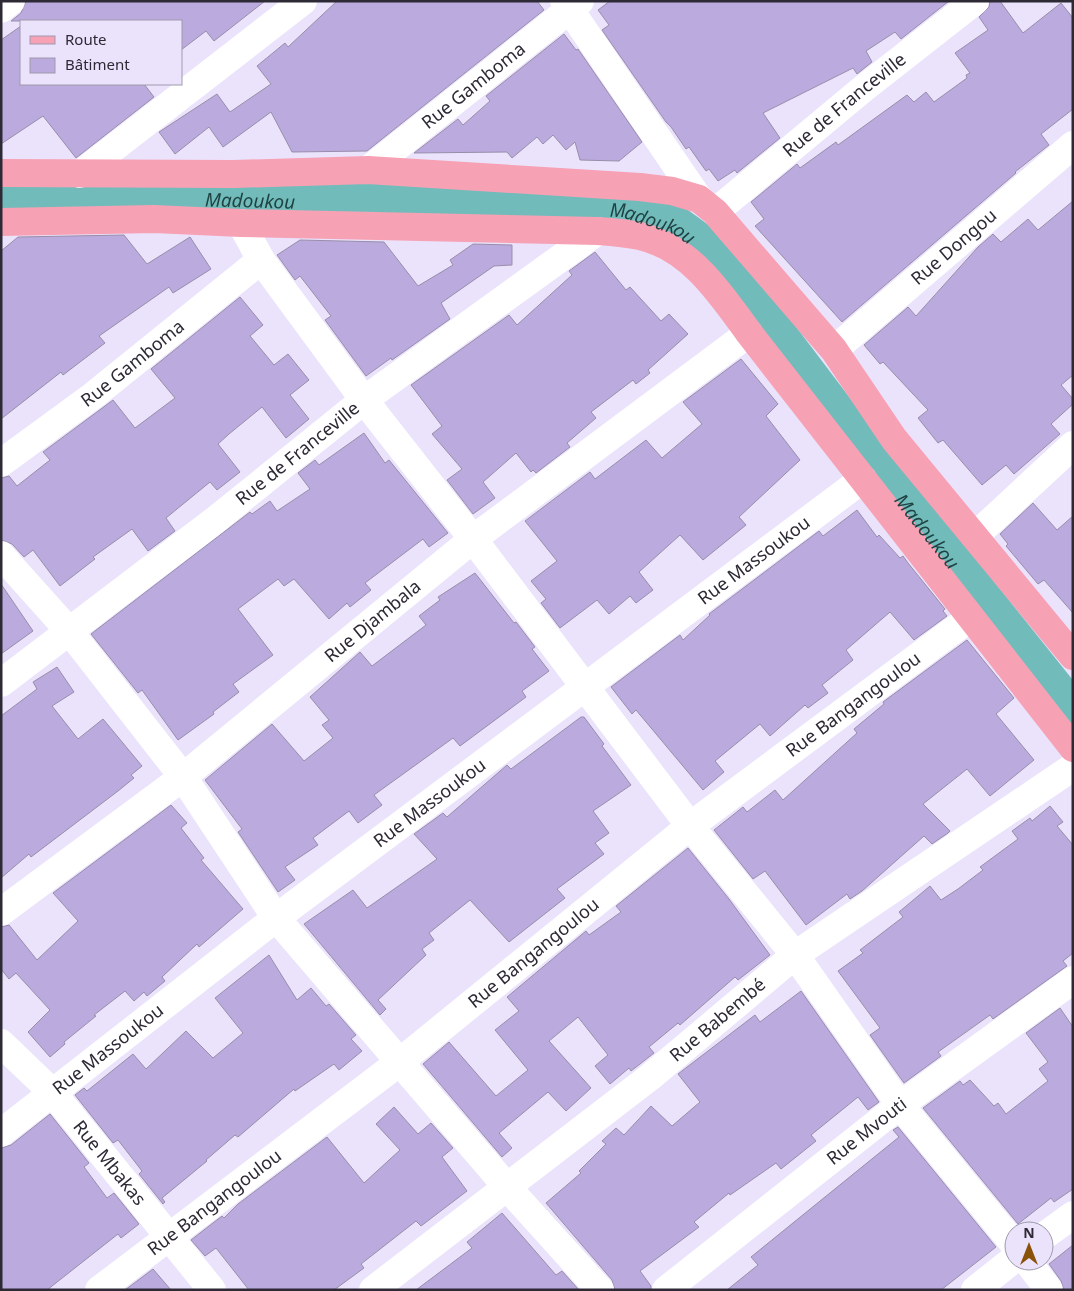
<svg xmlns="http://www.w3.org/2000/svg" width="1074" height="1291" font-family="'Noto Sans',sans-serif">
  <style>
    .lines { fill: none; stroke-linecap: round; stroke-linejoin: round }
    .river { stroke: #71bcbb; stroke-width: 42 }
    .building { fill: #bad; stroke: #988eab }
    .minor { stroke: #fff; stroke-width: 28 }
    .major { stroke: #f7a1b4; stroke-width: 28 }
    .labels { text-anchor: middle; stroke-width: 4; stroke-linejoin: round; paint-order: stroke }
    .street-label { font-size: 18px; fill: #2d2935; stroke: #ebe3fc }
    .water-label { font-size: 19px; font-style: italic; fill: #1f4343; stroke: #ebe3fc }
  </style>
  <rect width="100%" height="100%" fill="#ebe3fc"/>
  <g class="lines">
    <!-- river -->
    <path class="river" id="s1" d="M1,198H150L622,210L677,228L717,257L875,466L1073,714"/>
  </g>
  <!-- building -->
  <g class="building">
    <path d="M26,1H265L214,41L206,31L181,50V21H11L21,13Z"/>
    <path d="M337,1H537L544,10L367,151L292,152L271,112L223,147L209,127L175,154L159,132L217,94L230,112L271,84L257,66L285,43L288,47Z"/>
    <path d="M610,1H949L901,39L895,32L866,51L872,62L857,74L853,68L763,113L780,138L737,173L735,170L718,181L709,169L706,171L689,147L686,149L671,127L666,122L602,30L609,25L598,10Z"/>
    <path d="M990,1H1000L1023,33L1061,3L1073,18V109L1041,134L1049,145L1015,172L1016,173L842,322L755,226L764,219L751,202L797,164L800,168L836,142L838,145L907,95L914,102L926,92L934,102L967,78L966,75L970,73L955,53L988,30L979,17L989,7Z"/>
    <path d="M21,26V84H144L154,97L76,158L43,116L1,144V40Z"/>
    <path d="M564,34L576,50L578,49L642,142L619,161L580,160L575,142L566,150L553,135L543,144L537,137L512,158L507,152L414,153L458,119L463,125L490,101L486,96Z"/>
    <path d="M1073,201V375L1061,385L1073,399V404L1051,424L1060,434L1014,474L1006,465L982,485L943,440L938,443L918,418L928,410L883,362L880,364L864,345L908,307L916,316L978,247L993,234L1001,242L1028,219L1038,230Z"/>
    <path d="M124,235L147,264L190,237L211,269L173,293L169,287L99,336L105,343L63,375L61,372L1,419V251L18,237Z"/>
    <path d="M300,240L384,242L418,286L453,265L450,260L473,244L512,245V265L494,266L441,303L450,319L392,360L391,358L366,376L325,320L331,316L300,276L295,280L277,255Z"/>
    <path d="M595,252L626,290L630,287L661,321L669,314L688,334L648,370L650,373L636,384L633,380L591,412L596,418L567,443L570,447L536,473L533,470L531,472L516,453L483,482L495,498L473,514L447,480L462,469L432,434L442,426L411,385L509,315L517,325L572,275L569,271Z"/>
    <path d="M240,297L263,325L250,336L274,365L288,354L309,380L290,395L309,419L286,438L262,407L229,434L218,444L240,472L217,490L210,482L166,518L175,531L148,551L132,529L93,557L95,559L60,586L33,550L24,557L12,544L1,540V478L9,476L17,486L50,460L43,452L113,400L135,428L175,398L151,369Z"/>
    <path d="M741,359L778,404L766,416L800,460L739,517L746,525L703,560L680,535L639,572L653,590L636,603L630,596L609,614L597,600L560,628L541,603L546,599L531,581L557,561L525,521L590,472L595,479L646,440L662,458L702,424L683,402Z"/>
    <path d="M364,433L385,463L389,460L448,533L429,547L423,539L365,583L371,590L350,607L347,603L329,619L294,579L284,586L278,579L238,609L273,655L233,684L239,692L213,712L214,714L178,740L142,690L138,693L91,634L250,512L252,514L270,501L277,511L310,489L298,473L315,460L319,465Z"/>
    <path d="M1033,503L1057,530L1073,516V613L1044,580L1038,584L1006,546L1008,544L1000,534Z"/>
    <path d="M857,510L877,537L879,535L900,558L903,556L908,563L945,609L943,611L947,616L914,640L890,612L846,650L853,660L822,685L828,693L808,708L805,705L770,736L760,724L715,761L724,772L703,790L636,710L632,714L611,687L680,635L683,640L710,615L709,614L819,531L823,536Z"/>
    <path d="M475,573L514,623L516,622L535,647L532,649L549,671L522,691L526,697L460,746L453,738L374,795L382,805L358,823L349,811L313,838L318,845L285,867L295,880L278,892L238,832L242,829L205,780L272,724L304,761L333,738L322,725L329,720L310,697L360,652L372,666L426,625L419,616L440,600L438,597Z"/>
    <path d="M1,584L33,631L1,654Z"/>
    <path d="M967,640L1014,698L996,714L1034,760L990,796L967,769L923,804L950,831L948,833L932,844L924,836L862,891L850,899L847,894L806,925L765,871L753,879L714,830L743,807L747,812L775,790L783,800L857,733L854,729L884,704L883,702Z"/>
    <path d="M57,667L74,692L52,706L78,739L103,719L142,766L131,775L134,778L118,791L31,857L29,854L1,878V716L37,689L33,682Z"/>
    <path d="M581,717H584L604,744L602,746L631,785L593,811L609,833L595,843L604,854L557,889L565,898L509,942L470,900L429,933L434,940L422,949L426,955L378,1000L386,1009L380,1015L304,924L353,890L367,908L437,859L414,834L443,813L447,817L507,765L511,769Z"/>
    <path d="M171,805L187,823L181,828L204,858L201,860L243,909L199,947L197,944L162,977L165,981L147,996L144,992L134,1001L125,991L94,1015L96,1016L64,1042L65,1044L50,1057L28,1032L50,1010L16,973L9,979L1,969V927L9,925L37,960L78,921L53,893Z"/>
    <path d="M1050,806L1063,822L1057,826L1073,845V953L1063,961L1067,966L993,1019L990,1015L938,1052L941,1056L904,1083L870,1035L880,1028L838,971L863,953L860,950L903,917L899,912L930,886L941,900L958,889L983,870L980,867L1018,839L1012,831L1030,818L1032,821Z"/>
    <path d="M688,848L729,899L770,955L738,980L735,977L680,1025L678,1023L649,1047L654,1053L631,1071L629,1068L610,1084L595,1066L608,1055L578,1017L549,1041L591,1088L566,1111L548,1092L499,1133L512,1148L502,1157L423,1064L449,1042L496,1096L528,1070L495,1030L519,1011L507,997L586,931L589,935L621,912L616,906Z"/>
    <path d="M269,955L297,1000L311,988L326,1006L329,1004L356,1035L351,1039L362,1051L339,1070L334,1064L295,1091L294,1089L238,1137L235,1135L206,1160L207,1161L162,1198L165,1202L163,1204L139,1174L142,1171L118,1140L113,1143L75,1095L84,1088L87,1091L133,1054L146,1069L186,1031L213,1058L243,1033L215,998Z"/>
    <path d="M801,991L879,1102L868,1110L858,1097L811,1135L816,1141L781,1169L776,1163L730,1195L729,1193L694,1222L699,1227L640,1271L651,1286V1290H615L612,1280L546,1203L581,1173L579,1171L606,1144L602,1141L616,1128L624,1135L651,1106L672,1126L700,1102L678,1074L755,1015L760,1022Z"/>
    <path d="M1060,1008L1073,1027V1189L1054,1202L1051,1198L1018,1224L923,1108L960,1081L963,1085L970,1080L994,1106L998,1103L1006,1114L1048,1081L1039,1069L1048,1062L1026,1033Z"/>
    <path d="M394,1107L418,1134L431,1123L453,1148L442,1157L467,1191L421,1226L416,1221L361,1264L364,1268L334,1290H249L216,1248L205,1256L191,1240L222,1216L224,1218L238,1204L327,1137L364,1183L400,1150L376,1124Z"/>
    <path d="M50,1114L89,1163L84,1167L107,1198L114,1193L139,1224L121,1238L118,1234L47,1290H1V1148L11,1145Z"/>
    <path d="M898,1127L996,1247L941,1290H727L758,1265L751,1257L899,1137L893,1130Z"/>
    <path d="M502,1213L556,1275L562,1271L579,1290H416L472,1248L467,1242Z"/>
    <path d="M1073,1245V1290H1064L1061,1281L1049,1264Z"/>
    <path d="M153,1269L171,1290H125Z"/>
  </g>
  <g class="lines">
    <!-- minor -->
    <g class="minor">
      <path d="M564,1L699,199"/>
      <path d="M1,9L11,1"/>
      <path id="s2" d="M368,170L580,1"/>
      <path d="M80,174L303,1"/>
      <path id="s3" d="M715,212L864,88L975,1"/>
      <path d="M241,223L261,260L364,400L473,539L690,826L795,955L900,1105L1014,1244"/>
      <path id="s4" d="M834,350L1073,145"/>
      <path id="s5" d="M1,463L94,395L261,260"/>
      <path d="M975,536L1073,445"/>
      <path d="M1,555L70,632L183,777L276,918L507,1187L600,1290"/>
      <path id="s6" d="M1,683L214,521L364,400L598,231"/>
      <path id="s7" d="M1,912L183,777L473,539L749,333"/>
      <path id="s8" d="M1,1043L52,1092L212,1290"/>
      <path id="s9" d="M1,1133L276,918L863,479"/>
      <path d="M1044,1236L1073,1215"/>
      <path d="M1027,1261L1049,1290"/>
      <path id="s10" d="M99,1290L401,1061L690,826L970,618"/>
      <path id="s11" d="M373,1290L650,1077L795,955L1073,767"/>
      <path id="s12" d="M666,1290L900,1105L1073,980"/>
      <path d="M975,1290L1014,1259"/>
    </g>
    <!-- major -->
    <g class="major">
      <path d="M1,173L234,174L368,170L640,187L672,191L699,199L715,212L834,350L894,439L1073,656"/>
      <path d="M1,222L154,219L241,223L598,231C612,232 626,233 640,236C691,248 720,293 749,333L1073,748"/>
    </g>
  </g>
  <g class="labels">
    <!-- street labels -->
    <g class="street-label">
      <text dy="6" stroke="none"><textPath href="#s2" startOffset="135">Rue Gamboma</textPath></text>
      <text dy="6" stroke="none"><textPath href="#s3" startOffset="168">Rue de Franceville</textPath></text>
      <text dy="6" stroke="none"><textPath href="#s4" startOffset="158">Rue Dongou</textPath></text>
      <text dy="6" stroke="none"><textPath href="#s5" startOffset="165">Rue Gamboma</textPath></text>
      <text dy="6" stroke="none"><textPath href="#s6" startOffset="375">Rue de Franceville</textPath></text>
      <text dy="6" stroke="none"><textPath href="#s9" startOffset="946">Rue Massoukou</textPath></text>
      <text dy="6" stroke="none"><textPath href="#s7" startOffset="472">Rue Djambala</textPath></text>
      <text dy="6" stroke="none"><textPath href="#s10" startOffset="955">Rue Bangangoulou</textPath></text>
      <text dy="6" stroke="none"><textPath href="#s9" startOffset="541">Rue Massoukou</textPath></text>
      <text dy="6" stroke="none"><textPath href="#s10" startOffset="550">Rue Bangangoulou</textPath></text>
      <text dy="6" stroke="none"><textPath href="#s11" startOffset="438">Rue Babembé</textPath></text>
      <text dy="6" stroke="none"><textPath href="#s9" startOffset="136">Rue Massoukou</textPath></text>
      <text dy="6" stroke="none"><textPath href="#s12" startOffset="256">Rue Mvouti</textPath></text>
      <text dy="6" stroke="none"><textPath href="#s8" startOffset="162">Rue Mbakas</textPath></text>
      <text dy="6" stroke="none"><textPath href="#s10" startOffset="145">Rue Bangangoulou</textPath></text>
    </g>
    <!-- water labels -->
    <g class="water-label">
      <text dy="7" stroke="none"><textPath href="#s1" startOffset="249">Madoukou</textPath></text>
      <text dy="7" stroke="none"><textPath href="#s1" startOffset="654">Madoukou</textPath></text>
      <text dy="7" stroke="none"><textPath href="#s1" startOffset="1074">Madoukou</textPath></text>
    </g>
  </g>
  <!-- border -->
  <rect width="1074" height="1291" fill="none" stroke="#2d2935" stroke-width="5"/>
  <!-- legend -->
  <rect x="20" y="20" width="162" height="65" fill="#ebe3fc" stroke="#9f99ac"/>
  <rect x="30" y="36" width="25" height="8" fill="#f7a1b4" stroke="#9f99ac"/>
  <text x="65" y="45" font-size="15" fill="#2d2935">Route</text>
  <rect x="30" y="58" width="25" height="15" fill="#bbaadd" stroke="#9f99ac"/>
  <text x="65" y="70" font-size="15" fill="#2d2935">Bâtiment</text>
  <!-- north arrow -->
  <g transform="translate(1029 1246)"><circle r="24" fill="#ebe3fc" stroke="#9f99ac"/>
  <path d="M0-4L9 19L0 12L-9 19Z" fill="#8a5108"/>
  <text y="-8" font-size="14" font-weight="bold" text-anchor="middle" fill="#2d2935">N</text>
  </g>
</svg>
